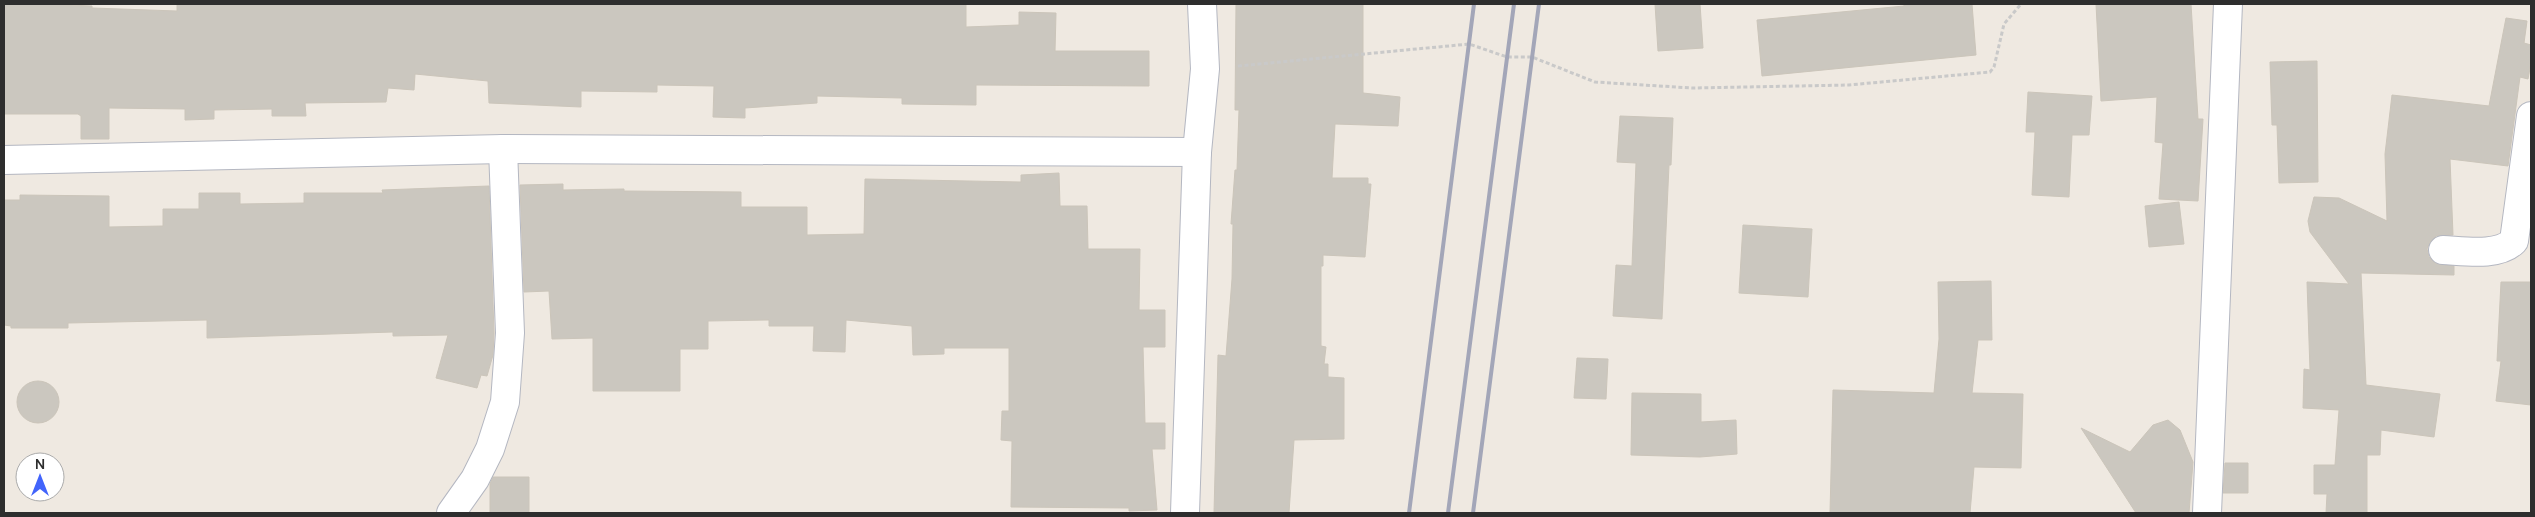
<svg xmlns="http://www.w3.org/2000/svg" width="2535" height="517" font-family="Manrope,sans-serif">
  <style>
    .building { fill: #cbc7bf; stroke: #cbc5ba }
    .lines { fill: none; stroke-linecap: round; stroke-linejoin: round }
    .minor-casing { stroke: #b4b7c1; stroke-width: 30 }
    .path { stroke: #c9c9c9; stroke-width: 3; stroke-dasharray: 4 2.5; stroke-linecap: butt }
    .minor { stroke: #fff; stroke-width: 28 }
    .rail { stroke: #a3a6b8; stroke-width: 4 }
  </style>
  <rect width="100%" height="100%" fill="#efe9e1"/>
  <!-- building -->
  <g class="building">
    <path d="M4,4H48L92,6V8L177,11V4H966V27L1019,25V12L1056,13L1055,51H1149V86L976,85V105L902,104V98L817,96V103L745,108V118L713,117L714,86L657,85V92L581,91V107L489,103L488,81L415,74L414,90L388,88L386,102L305,103L306,116H272V109L214,110V119L185,120V109L109,108V139H81V116L78,114H4Z"/>
    <path d="M1236,4H1363V93L1400,97L1398,126L1335,124L1332,178H1368V184H1371L1365,257L1323,255V266H1321V346L1326,347L1324,364H1328V377L1344,378V439L1294,440L1289,513H1214L1218,355L1226,356L1232,279L1233,224H1231L1235,170H1237L1239,110H1235Z"/>
    <path d="M1655,4H1700L1703,48L1658,51Z"/>
    <path d="M1904,4H1972L1976,55L1762,76L1757,20L1904,6Z"/>
    <path d="M2096,4H2191L2198,119H2203L2198,201L2159,199L2163,143L2155,142L2157,97L2101,101Z"/>
    <path d="M2506,18L2527,21L2524,43L2531,45V63L2528,79L2520,77L2508,166L2450,159L2453,235L2436,236L2430,242L2427,249L2429,257L2435,263L2454,266V275L2361,273L2366,385L2440,394L2434,437L2381,430L2380,455H2367V513H2326L2327,494H2314V465H2335L2339,410L2303,408L2304,369L2310,370L2307,282L2349,284L2310,232L2308,221L2314,197L2339,198L2387,221L2385,154L2392,95L2489,106Z"/>
    <path d="M2317,61L2318,182L2279,183L2277,125H2272L2270,62Z"/>
    <path d="M2028,92L2092,96L2089,135H2072L2069,197L2032,195L2035,132H2026Z"/>
    <path d="M1620,116L1673,118L1671,165H1669L1662,319L1613,316L1616,265L1632,266L1636,163L1617,162Z"/>
    <path d="M1059,173L1060,206H1087L1088,249H1140L1139,310H1165V347H1143L1145,423H1165V449H1152L1157,510L1129,511V508L1011,507L1012,441L1001,440L1002,411H1009V348H944V354L913,355L912,326L846,320L845,352L813,351L814,326H769V320L708,321V349H680V391H593V338L552,339L549,291L524,292L520,185L563,184V190L624,189V191L741,192V207H807V235L864,234L865,179L1021,182V175Z"/>
    <path d="M489,186L494,333L493,355L487,376L481,375L477,388L436,378L448,335L393,336V332L207,338V320L68,323V328H11V326L4,325V200H20V195L109,196V227L163,226V209H199V193H240V204L304,203V193H383L382,190Z"/>
    <path d="M2179,202L2184,244L2149,247L2145,206Z"/>
    <path d="M1743,225L1812,229L1808,297L1739,293Z"/>
    <path d="M1991,281L1992,340H1978L1972,393L2023,394L2021,468L1974,467L1970,513H1830L1833,390L1934,393L1939,339L1938,282Z"/>
    <path d="M2501,282H2531V405L2496,401L2501,361H2497Z"/>
    <path d="M1577,358L1608,359L1606,399L1574,398Z"/>
    <circle cx="38" cy="402" r="21"/>
    <path d="M1632,393L1701,394V422L1736,420L1737,454L1700,457L1631,455Z"/>
    <path d="M2168,420L2180,430L2193,462L2189,513H2136L2081,428L2130,452L2153,425Z"/>
    <path d="M2225,463H2248V493H2223Z"/>
    <path d="M493,477H529V513H490V484Z"/>
  </g>
  <g class="lines">
    <defs>
      <g id="minor">
        <path d="M4,160L503,149L1197,152"/>
        <path d="M2443,250C2464,251 2498,257 2514,241L2531,116"/>
        <path d="M451,513L475,479L490,449L505,402L510,333L503,149"/>
        <path d="M1185,513L1197,152L1205,69L1202,4"/>
        <path d="M2207,513L2228,4"/>
      </g>
    </defs>
    <!-- minor casing -->
    <use href="#minor" class="minor-casing"/>
    <!-- path -->
    <path class="path" d="M1238,66L1469,44L1507,57H1532L1595,82L1692,88L1849,85L1990,72L1994,67L2004,24L2021,4"/>
    <!-- minor -->
    <use href="#minor" class="minor"/>
    <!-- rail -->
    <g class="rail">
      <path d="M1409,513L1474,4"/>
      <path d="M1448,513L1514,4"/>
      <path d="M1473,513L1539,4"/>
    </g>
  </g>
  <!-- border -->
  <rect width="2535" height="517" fill="none" stroke="#2e2e2e" stroke-width="10"/>
  <!-- north arrow -->
  <g transform="translate(40 477)"><circle r="24" fill="#ffffff" stroke="#ababab"/>
  <path d="M0-4L9 19L0 12L-9 19Z" fill="#4264fb"/>
  <text y="-8" font-size="14" font-weight="bold" text-anchor="middle" fill="#2e2e2e">N</text>
  </g>
</svg>
